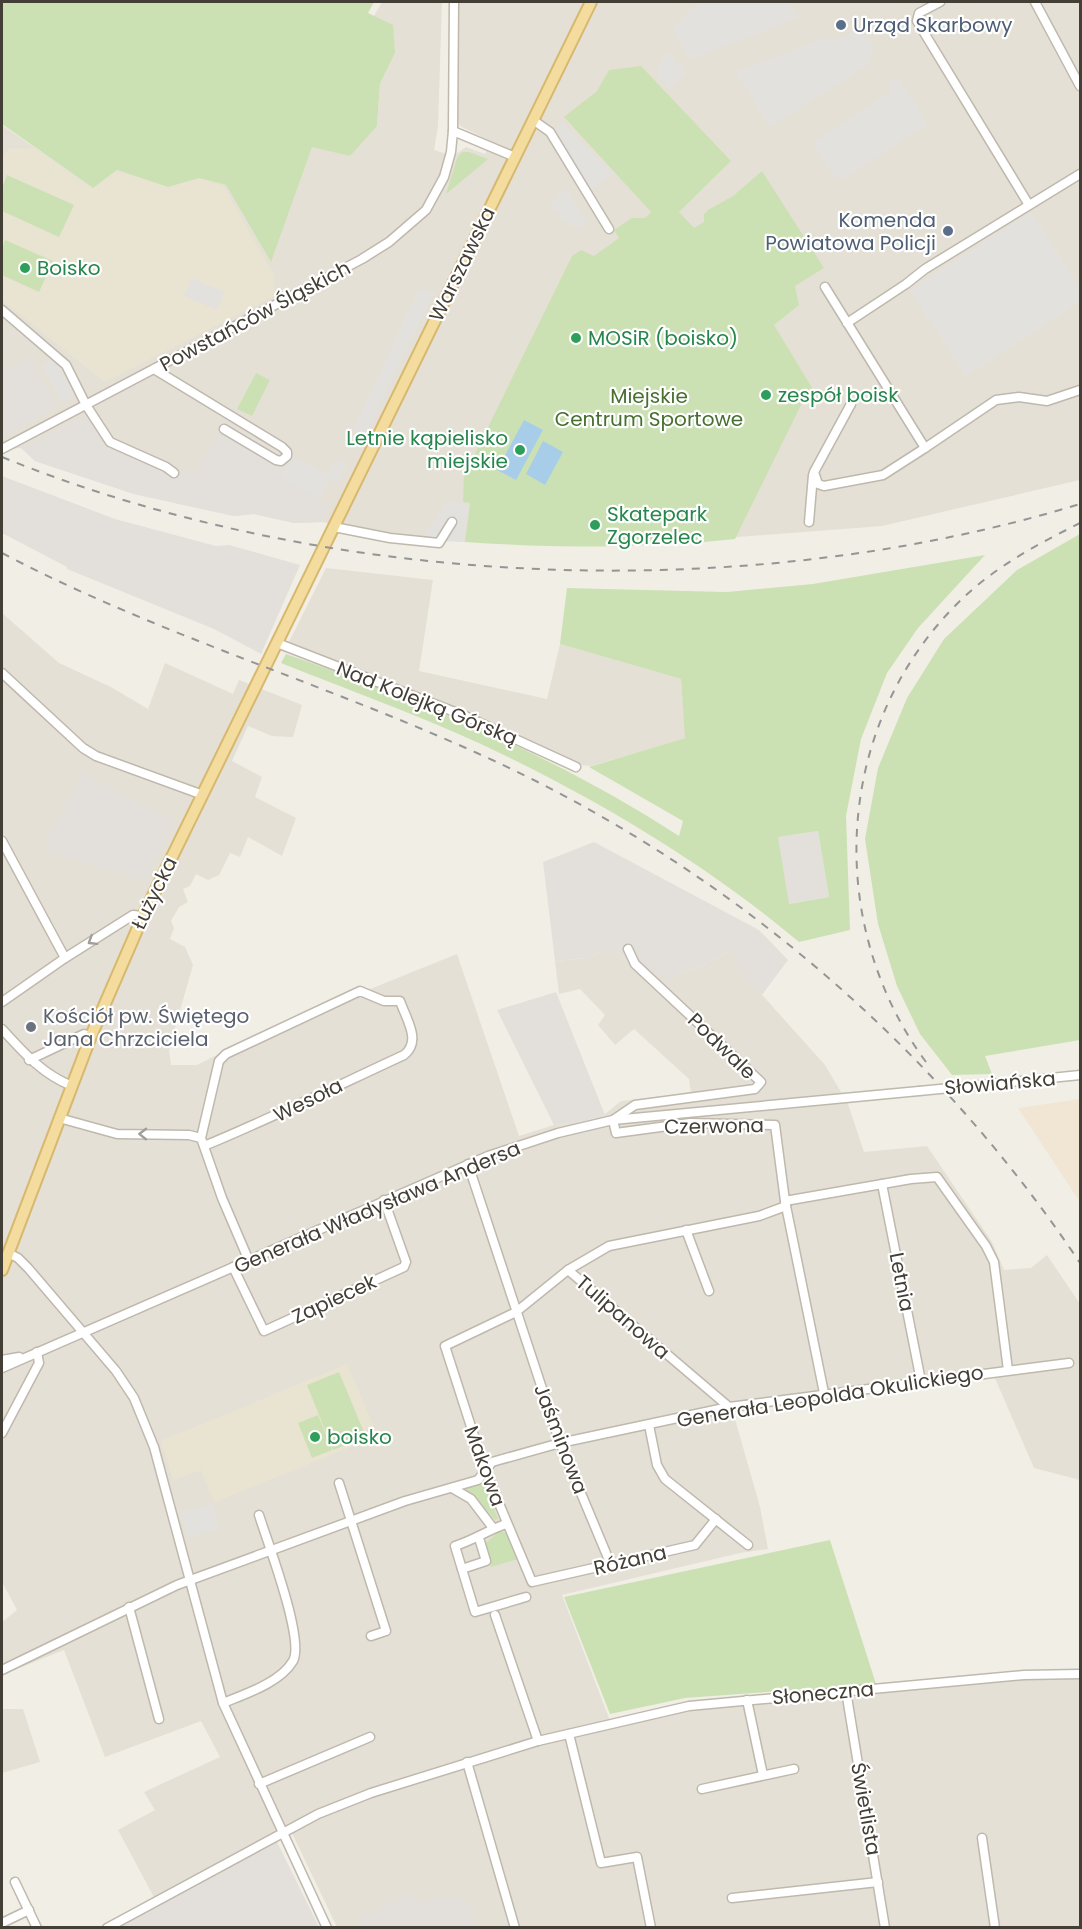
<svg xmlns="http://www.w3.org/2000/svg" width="1082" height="1929" font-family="Poppins,sans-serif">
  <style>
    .residential { fill: #e5e0d5 }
    .commercial { fill: #f1e5d3 }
    .industrial { fill: #e3e0db }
    .education { fill: #e9e3d2 }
    .green { fill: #cce1b3; fill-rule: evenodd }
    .parking { fill: #e3e1de }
    .water { fill: #a8cde8 }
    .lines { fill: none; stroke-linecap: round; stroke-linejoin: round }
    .minor-casing { stroke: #bfb8ad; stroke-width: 11 }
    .major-casing { stroke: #d7b86f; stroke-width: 14 }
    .minor { stroke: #fff; stroke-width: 8 }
    .major { stroke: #f3dc9d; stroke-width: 10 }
    .rail { stroke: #959595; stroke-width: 2; stroke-dasharray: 8 8; stroke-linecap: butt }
    .minor-bridge-casing { stroke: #bfb8ad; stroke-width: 11; stroke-linecap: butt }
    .minor-bridge { stroke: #fff; stroke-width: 8 }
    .oneway { stroke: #a19e9a }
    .service-dot { fill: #5c6f8a; stroke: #fff; stroke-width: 2 }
    .leisure-dot { fill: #2e9e5b; stroke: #fff; stroke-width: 2 }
    .worship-dot { fill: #6b7280; stroke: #fff; stroke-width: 2 }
    .labels { text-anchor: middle; stroke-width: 4.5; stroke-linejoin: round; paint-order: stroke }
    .service-label { font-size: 20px; fill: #4e5e75; stroke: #fff; text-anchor: start }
    .street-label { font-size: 20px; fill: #433e36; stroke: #fff }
    .leisure-label { font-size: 20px; fill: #27864d; stroke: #fff; text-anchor: start }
    .park-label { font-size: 20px; fill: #476f30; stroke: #fff }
    .worship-label { font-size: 20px; fill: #5b616d; stroke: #fff; text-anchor: start }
  </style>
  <rect width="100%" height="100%" fill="#f1eee6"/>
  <!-- residential -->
  <g class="residential">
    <path d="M382,2H442L438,126L434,150L453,156L466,147L485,154L490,141L460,126L456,117L454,2H1080V480L882,526L685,541L465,542L390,536L322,522L294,523L254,514L234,516L134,494L35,461L21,448L8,449L2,445V125L93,188L117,170L168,187L199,178L226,185L312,147L377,126L380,84L395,53L374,16Z"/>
    <path d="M326,568L433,580L419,671L547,699L560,644L681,679L686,738L591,766L581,765L418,695L288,644Z"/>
    <path d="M2,613L59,663L111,687L148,709L165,663L233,694L239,680L302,705L293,737L272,736L248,726L232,761L262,777L255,797L296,818L282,856L248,837L240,857L230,853L219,875L208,880L196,874L190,886L183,889L188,902L179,907L171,921L174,928L170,939L185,947L193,965L169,1049L171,1065H197L256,1035L457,954L519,1136L554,1125L585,1121L604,1115L621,1101L691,1093L689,1079L634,1029L615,1045L598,1025L605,1015L580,989L559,994L555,961L587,958L601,952H617L628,962L679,973L702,966L730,951L739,958L737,967L825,1065L848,1104L864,1152L927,1146L992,1242L1004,1270L1031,1268L1047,1255L1080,1304V1480L1034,1468L994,1376L733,1412L760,1507L768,1549L740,1553L562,1595L612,1726L677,1711L1080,1674V1927H476L468,1904L450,1897L358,1918L362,1927H337L291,1831L156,1901L118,1830L155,1810L144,1792L220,1757L201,1721L105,1757L64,1650L2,1675V1622L17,1610L2,1582Z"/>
    <path d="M2,1709H23L40,1762L2,1773Z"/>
  </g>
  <!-- commercial -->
  <path class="commercial" d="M1080,1099V1202L1018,1108Z"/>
  <!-- industrial -->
  <g class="industrial">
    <path d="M29,357L58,407L2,438V373Z"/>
    <path d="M95,410L111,436L176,465L182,471H197L226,422L290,460L281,478L331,504L322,522L294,523L254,514L234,516L134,494L35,461L21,448Z"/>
    <path d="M2,476L115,519L216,546L229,545L300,565L261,654L214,629L67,569V567L2,533Z"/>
    <path d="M82,773L175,821L146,881L44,851L46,842Z"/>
    <path d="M818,831L829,897L788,904L777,837Z"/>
    <path d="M594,842L759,930L788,960L762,995L736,966L739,958L730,951L702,966L679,973L669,984L653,969L637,970L617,952H601L587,958L555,961L543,862Z"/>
    <path d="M556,992L605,1115L585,1121L554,1125L497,1010Z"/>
    <path d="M276,1840L319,1927L107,1928Z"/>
    <path d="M413,1893L418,1902L450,1897L469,1904L476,1927H362L357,1918Z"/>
  </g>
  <!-- education -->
  <g class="education">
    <path d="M34,148L92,188L117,171L167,186L199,177L224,187L274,275L275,296L105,382L2,300V158L8,149Z"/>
    <path d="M347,1364L378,1436L214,1502L201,1470L173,1480L161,1441Z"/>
  </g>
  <!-- green -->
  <g class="green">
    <path d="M2,2H374L368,13L393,25L395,53L380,84L377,126L350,156L312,147L271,262L226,185L199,178L168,187L117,170L93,188L2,124Z"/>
    <path d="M641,66L731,161L679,212L694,228L704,222V214L708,210L733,196L762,171L824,268L795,286L799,305L774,325L814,391L806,395L735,539C646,549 555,548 465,542L470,503L463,502L464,476L572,256L581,250L594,256L619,238L614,230L632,218H645L651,212L564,117L597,91L609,70Z"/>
    <path d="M462,152H469L488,159L446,194L457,158Z"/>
    <path d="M7,175L74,205L59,237L2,211V188Z"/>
    <path d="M5,240L53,261L39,292L2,275V249Z"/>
    <path d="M256,373L270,380L252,416L237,409Z"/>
    <path d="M1080,534V1040L985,1056L992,1074L952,1075L920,1034L897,986L878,924L865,839L878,768L907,698L944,639L1017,570Z"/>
    <path d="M985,555L918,628L887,673L861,739L846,816L850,930L799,942C711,868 610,807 508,757C435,721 356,693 281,663L286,654C426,703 554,755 679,836L683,821L589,767L685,738L681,679L560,644L567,588L727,592L813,584ZM818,831L829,897L789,904L778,837Z"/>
    <path d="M339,1372L366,1437L333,1450L307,1385Z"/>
    <path d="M318,1415L332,1450L312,1458L298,1423Z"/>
    <path d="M477,1483L486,1487L498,1519L495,1520L475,1498L461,1488Z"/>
    <path d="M500,1531L506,1533L518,1559L491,1567L484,1544Z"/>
    <path d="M830,1540L876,1684L685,1698L610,1714L564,1597Z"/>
  </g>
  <!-- parking -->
  <g class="parking">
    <path d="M699,2H789L799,17L690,59L672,29Z"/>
    <path d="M861,29L875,49L867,58L871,63L770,127L736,72L825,38L834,40Z"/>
    <path d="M667,51L686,73L670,90L656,73Z"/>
    <path d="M897,76L928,124L841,180L838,176L835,177L812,143L893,90L887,82Z"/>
    <path d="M563,123L613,174L590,191L552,131Z"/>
    <path d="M566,189L587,223L577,228L559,219L561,214L550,206L557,195Z"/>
    <path d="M1031,212L1080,288V301L966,376L910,290Z"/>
    <path d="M192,278L224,292L217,310L184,296Z"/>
    <path d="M419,289L434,292L365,436L353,430Z"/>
    <path d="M55,358L74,396L62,402L42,365Z"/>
    <path d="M292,456L324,473L330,471L335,459L347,465L338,482L330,479L320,498L281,478Z"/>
    <path d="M446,502L469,505L464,542L422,540Z"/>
    <path d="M212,1504L219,1529L188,1537L181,1512Z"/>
  </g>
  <!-- water -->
  <g class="water">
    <path d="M524,420L543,430L516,480L497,470Z"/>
    <path d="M543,441L563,452L545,485L526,474Z"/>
  </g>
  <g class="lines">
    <defs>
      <g id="minor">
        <path d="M940,2L919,13L917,21L1029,205"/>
        <path d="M1035,2L1080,86"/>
        <path d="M533,120L550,132L609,229"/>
        <path d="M453,131L515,157"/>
        <path d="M825,287L925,448L883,475L824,486L818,484L814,472L851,404"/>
        <path d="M2,310L66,365L86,405L110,442L166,467L174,473"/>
        <path d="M847,323L906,284L925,269L1080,174"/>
        <path d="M154,369L282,447L287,452V456L281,461L276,460L224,429"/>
        <path d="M925,448L996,400L1019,397L1047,401L1080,390"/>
        <path d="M2,449L362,259L389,242L426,210L444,177L451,152L453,131L454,2"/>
        <path d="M809,522L813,475"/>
        <path d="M334,527L390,538L439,543L452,522"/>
        <path d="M277,643L465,716L576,767"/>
        <path d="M2,673L83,748L96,756L203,795"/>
        <path d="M2,841L65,958"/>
        <path d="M628,949L635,964L761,1082L755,1089L635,1105L613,1120L616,1133L690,1123L775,1125L785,1201L911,1179L937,1177L986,1246L994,1262L1008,1370"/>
        <path d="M2,1002L65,958L133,915L143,916"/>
        <path d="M2,1029C23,1052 42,1074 72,1086"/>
        <path d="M29,1060L84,1034L91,1036"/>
        <path d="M971,1086L1080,1075"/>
        <path d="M59,1118L117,1134L189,1135L201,1138"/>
        <path d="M204,1146C272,1118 337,1086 404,1055C422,1041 406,1019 400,1001H384L360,991L226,1054L219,1061L201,1138L222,1198L249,1261"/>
        <path d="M468,1164L560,1443L611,1565"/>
        <path d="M882,1184L921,1381"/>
        <path d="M785,1201L824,1393"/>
        <path d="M686,1230L709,1291"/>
        <path d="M8,1253L18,1258L28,1268L116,1371L134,1398L154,1447L223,1703L327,1928"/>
        <path d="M233,1267L264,1331L404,1267L406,1262L384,1200"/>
        <path d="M568,1270L609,1246L759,1216L786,1206"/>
        <path d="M2,1360L19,1357"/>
        <path d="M2,1368L488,1156L558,1133L613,1120L919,1091"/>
        <path d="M649,1425L657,1465L665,1479L748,1545"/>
        <path d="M2,1433L39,1363L37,1352"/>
        <path d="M339,1483L386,1631L371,1636"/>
        <path d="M452,1488L471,1499L493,1528"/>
        <path d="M716,1519L695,1545L532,1582L485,1470L445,1346L516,1312L568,1270L729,1407"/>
        <path d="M506,1524C488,1530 474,1540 455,1546L475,1612L526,1597"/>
        <path d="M462,1569L486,1561L479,1538"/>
        <path d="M129,1607L159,1719"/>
        <path d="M495,1615L538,1741"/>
        <path d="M2,1670L177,1585L405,1501L478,1480L492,1462L560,1443L729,1407L1069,1363"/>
        <path d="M846,1691L885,1928"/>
        <path d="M747,1700L763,1775"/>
        <path d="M223,1703C245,1694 280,1683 293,1661C305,1640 267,1541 259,1515"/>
        <path d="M569,1734L601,1863L637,1857L651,1928"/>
        <path d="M467,1762L515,1928"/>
        <path d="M259,1784L370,1737"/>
        <path d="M702,1789L794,1769"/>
        <path d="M982,1838L995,1928"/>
        <path d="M15,1882L37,1928"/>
        <path d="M732,1898L878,1882"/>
        <path d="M2,1923L29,1910"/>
        <path d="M107,1928L318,1814L371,1793L538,1741L689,1706L1024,1675L1080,1674"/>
      </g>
      <path id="major" d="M2,1270L91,1036L143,916L591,2"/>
    </defs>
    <!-- minor casing -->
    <use href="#minor" class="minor-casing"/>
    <!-- major casing -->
    <use href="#major" class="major-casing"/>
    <!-- minor -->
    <use href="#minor" class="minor"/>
    <!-- major -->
    <use href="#major" class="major"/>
    <!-- rail -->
    <g class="rail">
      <path d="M2,457C329,590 743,607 1080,504"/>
      <path d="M2,553C154,633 320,682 477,753C720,862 932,1041 1080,1263"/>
      <path d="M926,1062C825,925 834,731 953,608C989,570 1034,546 1080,523"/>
    </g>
    <defs>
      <path id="minor-bridge" d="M919,1091L971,1086"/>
    </defs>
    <!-- minor-bridge casing -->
    <use href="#minor-bridge" class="minor-bridge-casing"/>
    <!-- minor-bridge -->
    <use href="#minor-bridge" class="minor-bridge"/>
  </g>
  <!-- one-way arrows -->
  <defs><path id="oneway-chevron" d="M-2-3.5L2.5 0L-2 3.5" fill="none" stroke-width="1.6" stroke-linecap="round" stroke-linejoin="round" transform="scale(1.5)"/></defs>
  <g class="oneway">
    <use href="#oneway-chevron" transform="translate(92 941) rotate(148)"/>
    <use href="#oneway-chevron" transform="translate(143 1134) rotate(-179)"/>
  </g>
  <!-- markers -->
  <g class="service-dot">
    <circle cx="841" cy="25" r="6"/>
    <circle cx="948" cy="231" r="6"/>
  </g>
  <g class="leisure-dot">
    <circle cx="25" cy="268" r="6"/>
    <circle cx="576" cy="338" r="6"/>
    <circle cx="766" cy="395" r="6"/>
    <circle cx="520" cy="450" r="6"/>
    <circle cx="595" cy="525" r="6"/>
    <circle cx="315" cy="1437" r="6"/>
  </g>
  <circle class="worship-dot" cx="31" cy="1027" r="6"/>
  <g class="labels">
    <!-- service labels -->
    <g class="service-label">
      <text x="853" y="32">Urząd Skarbowy</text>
      <text x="936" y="227" text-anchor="end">Komenda<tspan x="936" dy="23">Powiatowa Policji</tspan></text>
    </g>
    <!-- street labels -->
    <g class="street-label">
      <text transform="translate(462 264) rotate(-64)" y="7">Warszawska</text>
      <text transform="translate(255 316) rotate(-28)" y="7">Powstańców Śląskich</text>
      <text transform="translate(427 703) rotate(22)" y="7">Nad Kolejką Górską</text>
      <text transform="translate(154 893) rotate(-64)" y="7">Łużycka</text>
      <text transform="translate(722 1046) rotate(44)" y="7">Podwale</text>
      <text transform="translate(1000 1083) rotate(-5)" y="7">Słowiańska</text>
      <text transform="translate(308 1100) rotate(-26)" y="7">Wesoła</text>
      <text transform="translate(714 1126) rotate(-1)" y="7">Czerwona</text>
      <text transform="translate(377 1207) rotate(-23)" y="7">Generała Władysława Andersa</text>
      <text transform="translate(902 1282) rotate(79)" y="7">Letnia</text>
      <text transform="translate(334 1299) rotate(-25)" y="7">Zapiecek</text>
      <text transform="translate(623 1317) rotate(41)" y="7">Tulipanowa</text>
      <text transform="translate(830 1396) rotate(-9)" y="7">Generała Leopolda Okulickiego</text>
      <text transform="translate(561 1439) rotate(69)" y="7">Jaśminowa</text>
      <text transform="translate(485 1466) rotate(70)" y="7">Makowa</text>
      <text transform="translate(630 1560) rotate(-13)" y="7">Różana</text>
      <text transform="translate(823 1693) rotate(-5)" y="7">Słoneczna</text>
      <text transform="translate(866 1809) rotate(80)" y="7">Świetlista</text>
    </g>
    <!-- leisure labels -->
    <g class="leisure-label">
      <text x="37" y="275">Boisko</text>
      <text x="588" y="345">MOSiR (boisko)</text>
      <text x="778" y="402">zespół boisk</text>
      <text x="508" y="445" text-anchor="end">Letnie kąpielisko<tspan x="508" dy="23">miejskie</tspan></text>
      <text x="607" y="521">Skatepark<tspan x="607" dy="23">Zgorzelec</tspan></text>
      <text x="327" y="1444">boisko</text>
    </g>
    <!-- park labels -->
    <g class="park-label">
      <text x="649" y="403">Miejskie<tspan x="649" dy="23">Centrum Sportowe</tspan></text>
    </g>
    <!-- worship labels -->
    <g class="worship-label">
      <text x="43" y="1023">Kościół pw. Świętego<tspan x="43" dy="23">Jana Chrzciciela</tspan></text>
    </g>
  </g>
  <!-- border -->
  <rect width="1082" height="1929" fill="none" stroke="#433e36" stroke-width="6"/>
</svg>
